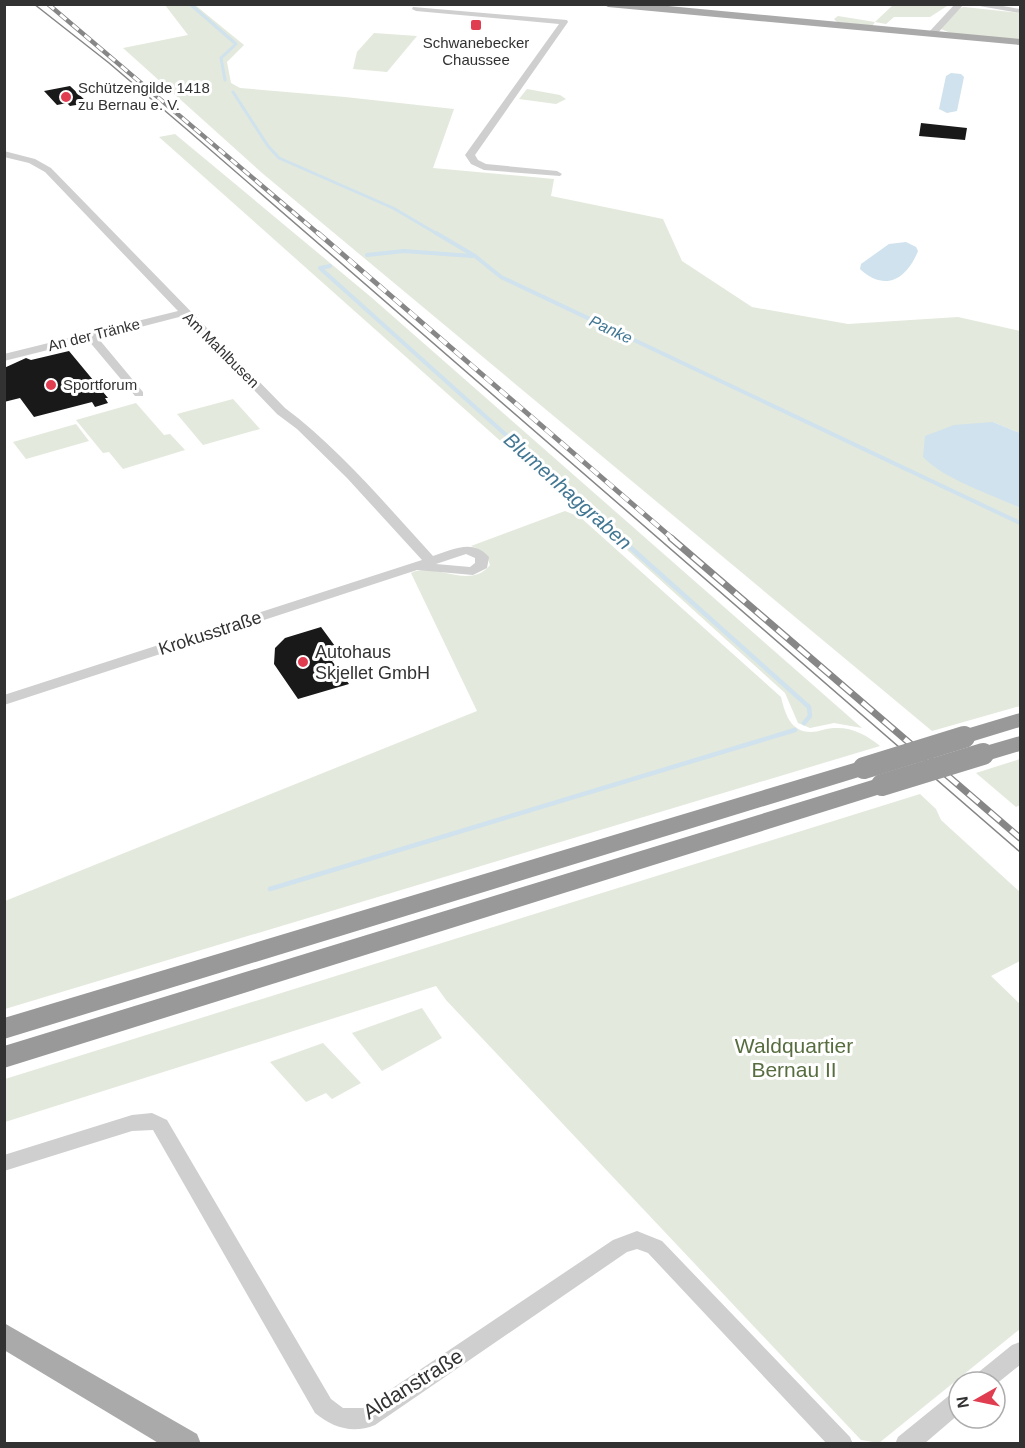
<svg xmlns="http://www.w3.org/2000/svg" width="1025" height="1448" font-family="Arial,sans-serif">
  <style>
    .green { fill: #e3e9dc }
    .water { fill: #cfe2ed }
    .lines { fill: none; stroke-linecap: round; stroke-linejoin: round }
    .stream-far2 { stroke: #cfe2ed; stroke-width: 3 }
    .stream-far1 { stroke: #cfe2ed; stroke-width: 4 }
    .stream { stroke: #cfe2ed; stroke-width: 4.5 }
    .building { fill: #191919 }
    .minor { fill: #cfcfcf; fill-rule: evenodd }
    .major { fill: #aaa; fill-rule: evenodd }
    .highway { fill: #999; fill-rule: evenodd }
    .tram { stroke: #878787; stroke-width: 1.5 }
    .rail-far2-casing { stroke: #878787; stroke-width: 4.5 }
    .rail-far1-casing { stroke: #878787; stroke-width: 5 }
    .rail-casing { stroke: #878787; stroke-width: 7 }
    .rail-far2 { stroke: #fff; stroke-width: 3; stroke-dasharray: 8; stroke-linecap: butt }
    .rail-far1 { stroke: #fff; stroke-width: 4; stroke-dasharray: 10; stroke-linecap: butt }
    .rail { stroke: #fff; stroke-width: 4.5; stroke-dasharray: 14; stroke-linecap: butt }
    .highway-bridge { stroke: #999; stroke-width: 22 }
    .poi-dot { fill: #e03e50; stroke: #fff; stroke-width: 2 }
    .labels { text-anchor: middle; stroke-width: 6; stroke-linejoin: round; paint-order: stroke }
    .far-poi-label { font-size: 15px; fill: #323232; stroke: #fff; text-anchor: start }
    .far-street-label { font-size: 15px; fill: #323232; stroke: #fff }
    .far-water-label { font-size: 16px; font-style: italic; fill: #427793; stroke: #fff }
    .street-label { font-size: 18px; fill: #323232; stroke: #fff }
    .poi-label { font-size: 18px; fill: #323232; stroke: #fff; text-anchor: start }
    .water-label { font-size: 20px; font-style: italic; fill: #427793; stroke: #fff }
    .near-park-label { font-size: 21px; fill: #576d40; stroke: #fff }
    .near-street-label { font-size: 21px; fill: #323232; stroke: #fff }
  </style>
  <rect width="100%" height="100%" fill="#fff"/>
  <!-- green -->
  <g class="green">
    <path d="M937,4L947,6L930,17H894L886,24L875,22L872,26L837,22L834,19L838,16L875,22L893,5Z"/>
    <path d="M165,5H195L244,45L227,62L231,83L240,88L345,97L454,109L433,168L554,179L551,196L663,219L682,261L752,307L848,324L958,317L1020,331V433L993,422L945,473L1020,508V706L932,731L262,173L123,48L188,35Z"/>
    <path d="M964,7L1020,13V40L953,34L941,29L960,8Z"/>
    <path d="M374,33L417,36L387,72L353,69L357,52Z"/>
    <path d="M527,89L560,95L566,99L556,104L519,99Z"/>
    <path d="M175,134L371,297L862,728L834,723L810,728L798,723L785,693L540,471L532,469L159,137Z"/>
    <path d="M233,399L260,429L203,445L177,414Z"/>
    <path d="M136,403L164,435L170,434L185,450L123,469L109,452L103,453L76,420Z"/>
    <path d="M76,424L89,441L26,459L13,442Z"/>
    <path d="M565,511L580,517L781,697C785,713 790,732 811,732C819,732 826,728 834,728C852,727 867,735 880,746L5,1009V901L477,711L411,573C435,561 469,591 490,565C487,554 481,549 471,546Z"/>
    <path d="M1020,759V805L1016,807L976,773Z"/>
    <path d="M920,794L936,809L941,820L1020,892V961L991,976L1020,1004V1329L879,1443L861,1440L446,1000L436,986L5,1122V1079Z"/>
    <path d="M422,1008L442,1038L382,1071L352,1033Z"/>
    <path d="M323,1043L361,1083L332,1099L326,1093L306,1102L270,1062Z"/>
  </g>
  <!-- water -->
  <g class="water">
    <path d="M951,73L961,74L964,77L957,111L947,113L939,109L946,76Z"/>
    <path d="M906,242L916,247L918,251C907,278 886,293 860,269L861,264L889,244Z"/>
    <path d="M993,422L1020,433V508C991,494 945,480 923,457L925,436L954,425Z"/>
  </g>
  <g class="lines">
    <!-- stream-far2 -->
    <g class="stream-far2">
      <path d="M190,4L236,44L221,58L225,80"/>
      <path d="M233,92L268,146L279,158L393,208L439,235"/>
    </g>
    <!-- stream-far1 -->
    <g class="stream-far1">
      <path d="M436,233L475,256L501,277L1020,523"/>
      <path d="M367,255L404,251L472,256"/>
      <path d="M330,266L320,268L622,539"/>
    </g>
    <!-- stream -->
    <g class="stream">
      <path d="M620,538L809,707L810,716L804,723"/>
      <path d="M270,889L795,730"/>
    </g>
  </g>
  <!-- building -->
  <g class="building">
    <path d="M70,86L88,103L70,106L67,103L57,105L44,91Z"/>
    <path d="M921,123L967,128L965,140L919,136Z"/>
    <path d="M69,351L108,398H105L108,403L95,407L92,402L34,417L20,398L4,402V368L26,358L31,360Z"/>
    <path d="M321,627L343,657L332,661L349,684L298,699L274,664L275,648L285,638Z"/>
  </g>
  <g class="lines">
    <!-- minor -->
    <g class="minor">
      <path d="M955,4H964L935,36H929V32Z"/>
      <path d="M968,4H992L1020,9V13Z"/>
      <path d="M413,7L567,20L568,22L475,155L478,160L486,164L557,171L562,174L560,176L484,170L471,164L465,155L559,24L416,11L412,9Z"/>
      <path d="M4,151L35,159L51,168L285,408C341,450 386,505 433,556C452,550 473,538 489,557L487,568L473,575L417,570L4,705V695L422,560L347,478L297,429L277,414L183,316L98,338L143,392V396H135L88,340L4,361V354L178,311L45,172L29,163L4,157ZM466,554L475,558V563L470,567L436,564Z"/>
      <path d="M152,1113L167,1120L331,1399L343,1408H363L613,1240L637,1231L662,1241L850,1437L853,1444H827L648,1253L637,1249L627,1252L375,1425C353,1434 333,1428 315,1413L153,1130L132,1131L4,1171V1155L132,1115Z"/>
      <path d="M1020,1342V1365L995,1385V1382H972L975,1375L1012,1345Z"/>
      <path d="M959,1391V1414L924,1444H895L898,1437L951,1394Z"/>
    </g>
    <!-- major -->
    <g class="major">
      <path d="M603,4H647L1020,39V45L608,7Z"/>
      <path d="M4,1323L197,1434L201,1444H160L4,1350Z"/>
    </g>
    <!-- highway -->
    <g class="highway">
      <path d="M1020,713V727L964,744L956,742L953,737L956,732Z"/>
      <path d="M1020,736V751L983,762L975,759L972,754L975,749Z"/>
      <path d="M864,760L872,763L876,768L872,773L4,1039V1018Z"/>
      <path d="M882,777L890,779L894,785L890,791L4,1068V1046Z"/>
    </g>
    <!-- tram -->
    <path class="tram" d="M34,4L109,63L191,133L1020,852"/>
    <defs>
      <path id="rail-far2" d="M48,4L320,235"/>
      <path id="rail-far1" d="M318,233L673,539"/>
      <path id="rail" d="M671,538L1020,838"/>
    </defs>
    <!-- rail-far2 casing -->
    <use href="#rail-far2" class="rail-far2-casing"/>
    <!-- rail-far1 casing -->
    <use href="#rail-far1" class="rail-far1-casing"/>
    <!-- rail casing -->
    <use href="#rail" class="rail-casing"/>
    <!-- rail-far2 -->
    <use href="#rail-far2" class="rail-far2"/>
    <!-- rail-far1 -->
    <use href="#rail-far1" class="rail-far1"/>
    <!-- rail -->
    <use href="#rail" class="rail"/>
    <!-- highway-bridge -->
    <g class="highway-bridge">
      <path d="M864,768L964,737"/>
      <path d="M882,785L983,754"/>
    </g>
  </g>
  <!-- markers -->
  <g class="poi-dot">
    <rect x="470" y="19" width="12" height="12" rx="3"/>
    <circle cx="66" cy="97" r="6"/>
    <circle cx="51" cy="385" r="6"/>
    <circle cx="303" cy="662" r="6"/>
  </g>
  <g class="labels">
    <!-- far-poi labels -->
    <g class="far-poi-label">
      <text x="476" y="48" text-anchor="middle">Schwanebecker<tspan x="476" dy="17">Chaussee</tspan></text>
      <text x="78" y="93">Schützengilde 1418<tspan x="78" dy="17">zu Bernau e. V.</tspan></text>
      <text x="63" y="390">Sportforum</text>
    </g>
    <!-- far-street labels -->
    <g class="far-street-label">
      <text transform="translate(94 335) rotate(-14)" y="5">An der Tränke</text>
      <text transform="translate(221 350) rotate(45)" y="5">Am Mahlbusen</text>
    </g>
    <!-- far-water labels -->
    <g class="far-water-label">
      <text transform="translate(611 329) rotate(25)" y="6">Panke</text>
    </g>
    <!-- street labels -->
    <g class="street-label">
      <text transform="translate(210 633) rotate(-18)" y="6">Krokusstraße</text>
    </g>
    <!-- poi labels -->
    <g class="poi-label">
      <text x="315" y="658">Autohaus<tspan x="315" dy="21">Skjellet GmbH</tspan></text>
    </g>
    <!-- water labels -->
    <g class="water-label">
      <text transform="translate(568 491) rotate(42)" y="7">Blumenhaggraben</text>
    </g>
    <!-- near-park labels -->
    <g class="near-park-label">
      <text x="794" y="1053">Waldquartier<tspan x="794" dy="24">Bernau II</tspan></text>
    </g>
    <!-- near-street labels -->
    <g class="near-street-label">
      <text transform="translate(413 1384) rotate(-32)" y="7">Aldanstraße</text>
    </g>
  </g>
  <!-- border -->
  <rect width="1025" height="1448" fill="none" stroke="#323232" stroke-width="12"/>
  <!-- north arrow -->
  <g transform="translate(977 1400) rotate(261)"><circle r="28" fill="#ffffff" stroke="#adadad" stroke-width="1.5"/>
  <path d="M0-4.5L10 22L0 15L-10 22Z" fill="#e03e50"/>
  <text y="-9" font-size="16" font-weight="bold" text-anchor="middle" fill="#323232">N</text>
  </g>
</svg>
